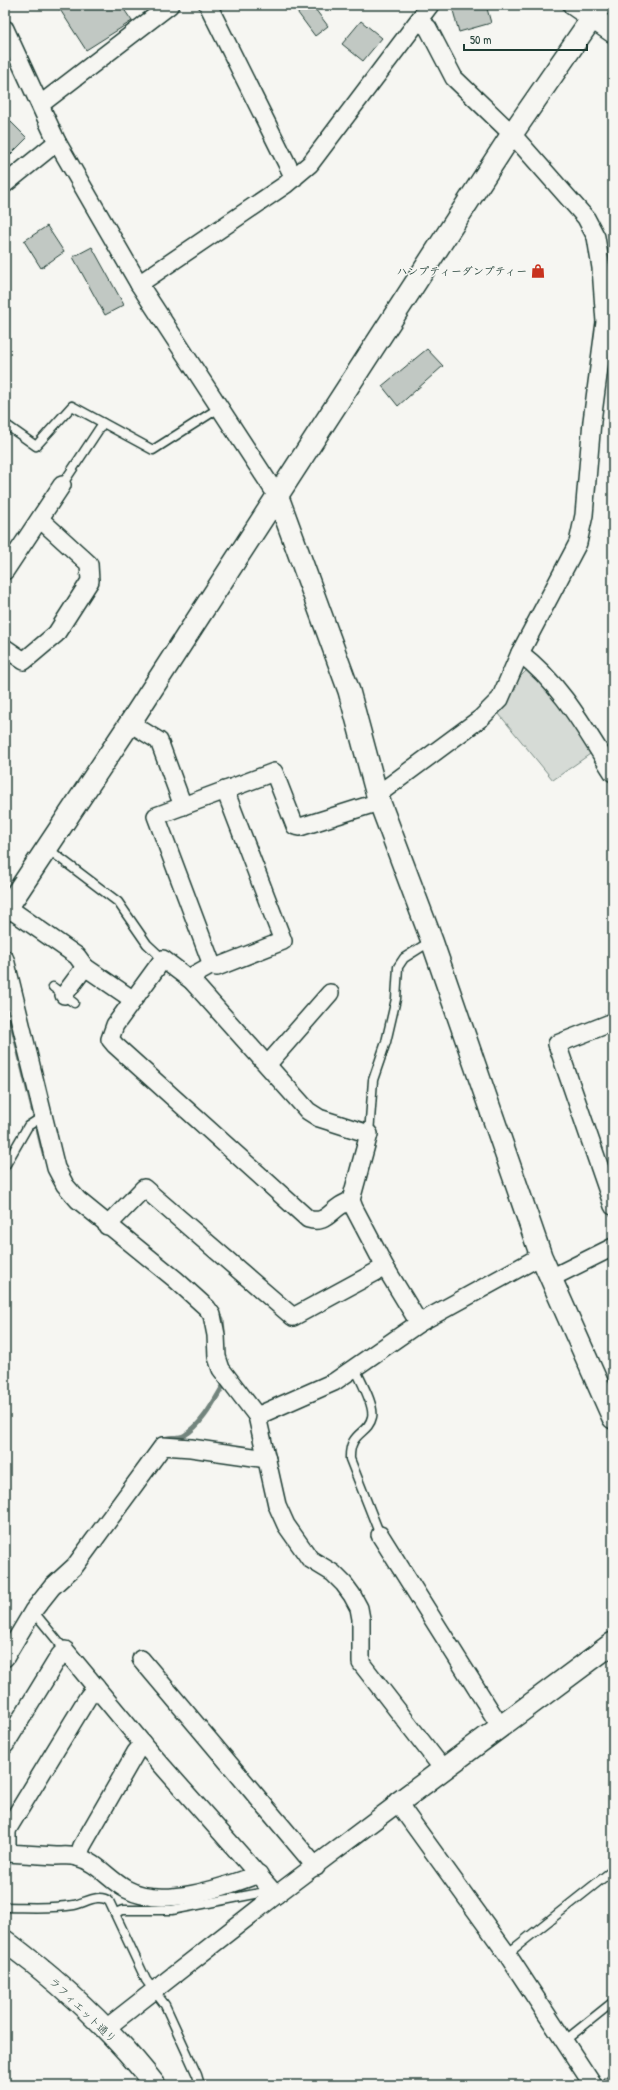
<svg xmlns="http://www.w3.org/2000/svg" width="618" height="2090" font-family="'Patrick Hand','Klee One',sans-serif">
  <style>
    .green { fill: #d6dbd6; stroke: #7a8c85 }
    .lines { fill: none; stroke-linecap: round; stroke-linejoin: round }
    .stream { stroke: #72847d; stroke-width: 5 }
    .building { fill: #c1c8c3; stroke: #1f3d34 }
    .service-casing { stroke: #1f3d34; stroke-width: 11 }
    .minor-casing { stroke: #1f3d34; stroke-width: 20 }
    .tertiary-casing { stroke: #1f3d34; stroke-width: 24 }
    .service { stroke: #f6f6f2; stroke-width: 8 }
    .minor { stroke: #f6f6f2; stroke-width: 17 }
    .tertiary { stroke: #f6f6f2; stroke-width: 21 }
    .labels { text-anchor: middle; stroke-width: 3; stroke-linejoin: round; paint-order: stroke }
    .poi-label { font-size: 11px; font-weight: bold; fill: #1f3d34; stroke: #f6f6f2; text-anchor: end }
    .street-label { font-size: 11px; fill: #1f3d34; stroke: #f6f6f2 }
  </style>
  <rect width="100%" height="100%" fill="#f6f6f2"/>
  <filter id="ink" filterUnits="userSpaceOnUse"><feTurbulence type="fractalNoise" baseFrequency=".025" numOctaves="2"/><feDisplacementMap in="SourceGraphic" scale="8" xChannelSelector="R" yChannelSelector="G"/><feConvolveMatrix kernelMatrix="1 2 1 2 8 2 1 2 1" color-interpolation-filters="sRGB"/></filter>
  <g filter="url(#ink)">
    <!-- green -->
    <path class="green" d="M531,666L593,752L553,780L499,714L517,680Z"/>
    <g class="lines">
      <!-- stream -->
      <g class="stream">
        <path d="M11,1020L44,1154"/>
        <path d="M219,1314L222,1319L223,1331"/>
        <path d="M161,1441C169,1435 177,1440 185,1435C203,1424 215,1399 226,1381"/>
      </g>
    </g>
    <!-- building -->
    <g class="building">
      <path d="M57,5H121L132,21L86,50Z"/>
      <path d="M292,5H312L328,26L315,36Z"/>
      <path d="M459,5H486L491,23L459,32L452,7Z"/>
      <path d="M361,21L382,38L363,61L342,44Z"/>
      <path d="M5,116L27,138L5,160Z"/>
      <path d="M47,226L64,252L41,268L24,241Z"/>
      <path d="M92,247L124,305L105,315L73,257Z"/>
      <path d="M427,349L443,366L398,406L382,386Z"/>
    </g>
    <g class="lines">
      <defs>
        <g id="service">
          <path d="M5,424L36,446L72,406L153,450L219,408"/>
          <path d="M62,485L103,423"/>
          <path d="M48,849L118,902L147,944L163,959"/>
          <path d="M53,987L74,1003"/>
          <path d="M369,1134L373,1080L386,1042L396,999L398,967L404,958L431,941"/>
          <path d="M5,1166L28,1126L42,1117"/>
          <path d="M355,1368C360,1380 375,1405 372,1417C368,1435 349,1431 350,1459L380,1535"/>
          <path d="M33,1611L65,1650"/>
          <path d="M5,1907C27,1907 52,1909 74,1905C85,1903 98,1893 109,1901L146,1980L165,2005L197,2075L200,2085"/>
          <path d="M115,1913L123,1910H172L260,1893L270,1888"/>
          <path d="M507,1954L613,1870"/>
          <path d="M563,2042L613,2002"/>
        </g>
        <g id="minor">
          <path d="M208,5L294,178"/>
          <path d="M5,29L57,142L139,284L278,497"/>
          <path d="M41,104L170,5"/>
          <path d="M5,184L57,142"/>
          <path d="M139,284L285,185L310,164L430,5"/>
          <path d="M5,571L62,485"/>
          <path d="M5,648L24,661L56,634L90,581L89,564L40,519"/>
          <path d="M520,653C562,685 585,729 613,773"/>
          <path d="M130,723L159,741L183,806"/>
          <path d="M377,795L481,718L500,699L520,653L578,543L584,515L592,421L605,322L601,268L596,237L586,218L512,134L454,78L428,28L419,21"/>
          <path d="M7,907L77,956L85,967L64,995"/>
          <path d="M5,959L56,1168L65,1185L78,1200L175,1279L207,1308L212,1315L216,1335L217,1357L221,1369L257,1416L277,1505L286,1525L310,1559L333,1573L344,1584L352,1595L359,1608L361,1619V1663L443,1769"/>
          <path d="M212,965L156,816L274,772L295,826L300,827L379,802"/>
          <path d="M85,967L132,999"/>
          <path d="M192,981L194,975L212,965L217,967L283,941L225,790"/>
          <path d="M613,1022L557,1044L613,1206"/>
          <path d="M268,1064L330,993"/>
          <path d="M351,1200C348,1202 343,1204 340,1206C328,1214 324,1224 308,1219L115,1045L110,1039L115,1025L163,959L192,981L308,1111L319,1118L369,1134L351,1200L354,1208L385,1267L419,1323"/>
          <path d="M107,1226L144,1188L293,1317L385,1267"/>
          <path d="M551,1278L613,1247"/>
          <path d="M257,1416L334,1382L419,1323L541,1256"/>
          <path d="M380,1535L500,1726"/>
          <path d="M5,1658L33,1611L52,1587L75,1566L163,1446L191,1448L267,1459"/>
          <path d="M141,1659L316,1867"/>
          <path d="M5,1745L60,1655L65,1650L143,1744L276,1895"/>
          <path d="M5,1827L7,1830V1853C23,1854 40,1855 56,1856C63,1856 71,1855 77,1857C97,1862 109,1880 126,1889C162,1909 222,1888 259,1874"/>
          <path d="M7,1830L88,1697L96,1687"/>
          <path d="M78,1857L82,1846L136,1752L143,1744"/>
          <path d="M105,2029L276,1895L398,1803L507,1954L593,2085"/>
          <path d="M611,2085L613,2083"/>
        </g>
        <g id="tertiary">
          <path d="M574,5L613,32"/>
          <path d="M278,497L349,691L377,795L432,941L541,1256L613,1418"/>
          <path d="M5,911L130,723L512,134L601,5"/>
          <path d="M398,1803L613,1643"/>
          <path d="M5,1941C60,1982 113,2031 155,2085"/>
        </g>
      </defs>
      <!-- service casing -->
      <use href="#service" class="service-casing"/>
      <!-- minor casing -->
      <use href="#minor" class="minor-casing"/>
      <!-- tertiary casing -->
      <use href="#tertiary" class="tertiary-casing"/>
      <!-- service -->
      <use href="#service" class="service"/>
      <!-- minor -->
      <use href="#minor" class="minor"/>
      <!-- tertiary -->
      <use href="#tertiary" class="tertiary"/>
    </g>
  </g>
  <!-- icons -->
  <defs>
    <symbol id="shop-bare" viewBox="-9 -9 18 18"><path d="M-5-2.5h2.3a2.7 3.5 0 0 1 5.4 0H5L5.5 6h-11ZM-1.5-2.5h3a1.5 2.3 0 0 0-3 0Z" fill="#c8321e" stroke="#f6f6f2" stroke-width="2.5" paint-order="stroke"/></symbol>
  </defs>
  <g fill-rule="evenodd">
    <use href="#shop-bare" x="528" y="261" width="20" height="20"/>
  </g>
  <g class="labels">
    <!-- poi labels -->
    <g class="poi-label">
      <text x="527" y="275">ハンプティーダンプティー</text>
    </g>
    <!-- street labels -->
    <g class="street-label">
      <text transform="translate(83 2010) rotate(44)" y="4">ラフィエット通り</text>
    </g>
  </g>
  <!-- margin -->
  <rect width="618" height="2090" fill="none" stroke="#f6f6f2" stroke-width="20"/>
  <rect x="10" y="10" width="598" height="2070" fill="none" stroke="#1f3d34" stroke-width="1.5" filter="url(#ink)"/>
  <!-- scale -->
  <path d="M464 44v6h123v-6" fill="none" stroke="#1f3d34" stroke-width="2"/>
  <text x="470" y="44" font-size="12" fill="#1f3d34" stroke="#f6f6f2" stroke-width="3" paint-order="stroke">50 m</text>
</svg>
